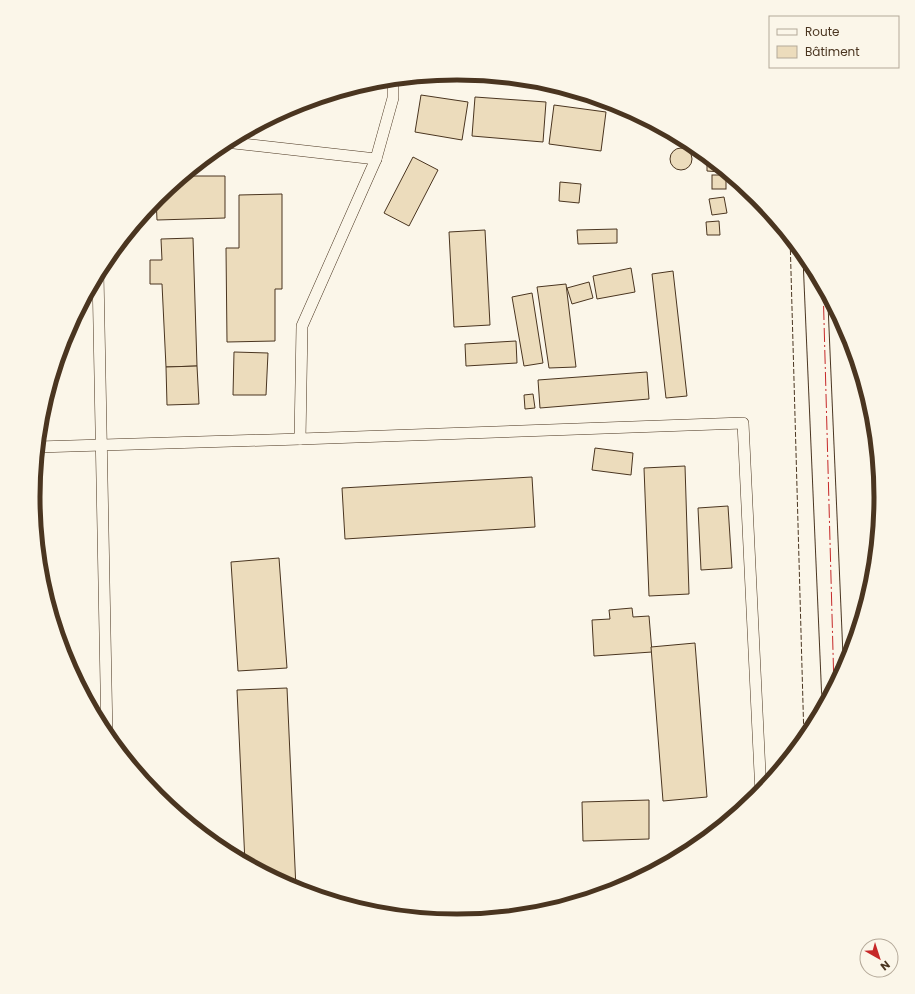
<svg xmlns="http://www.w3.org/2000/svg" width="915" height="994" font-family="Poppins,sans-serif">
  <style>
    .building { fill: #ecdcbc; stroke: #4a3520 }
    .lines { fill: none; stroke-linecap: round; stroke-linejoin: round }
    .service-casing { stroke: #4a3520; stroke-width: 12 }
    .minor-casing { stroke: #4a3520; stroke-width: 24 }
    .service { stroke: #fbf6e9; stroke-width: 11 }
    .minor { stroke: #fbf6e9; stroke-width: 22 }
    .fence { stroke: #4a3520; stroke-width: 1; stroke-dasharray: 5 2; stroke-linecap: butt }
    .power { stroke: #c62828; stroke-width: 1; stroke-dasharray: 14 3 2 3; stroke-linecap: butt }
    .rim { fill: none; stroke: #4a3520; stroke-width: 5 }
  </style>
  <rect width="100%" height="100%" fill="#fbf6e9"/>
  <!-- building -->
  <g class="building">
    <path d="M421,95L468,102L462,140L415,132Z"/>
    <path d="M475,97L546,102L543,142L472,136Z"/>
    <path d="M554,105L606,112L601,151L549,144Z"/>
    <circle cx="681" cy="159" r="11"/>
    <path d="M413,157L438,170L409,226L384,213Z"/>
    <path d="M707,160H713L721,167L722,172L707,171Z"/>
    <rect x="712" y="175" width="14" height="14"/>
    <path d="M182,176H225V218L157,220L156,198Z"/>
    <path d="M560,182L581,184L579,203L559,201Z"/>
    <path d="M282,194V289H275V341L227,342L226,248H239V195Z"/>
    <path d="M724,197L727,213L712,215L709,199Z"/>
    <path d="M719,221L720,235H707L706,222Z"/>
    <path d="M617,229V243L578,244L577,230Z"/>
    <path d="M485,230L490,325L454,327L449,232Z"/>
    <path d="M193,238L197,366L166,367L162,284H150V260H162L161,239Z"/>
    <path d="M631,268L635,292L597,299L593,276Z"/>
    <path d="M673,271L687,396L666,398L652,274Z"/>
    <path d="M589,282L593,298L572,304L567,288Z"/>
    <path d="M566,284L576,367L549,368L537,287Z"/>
    <path d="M532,293L543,363L524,366L512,297Z"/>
    <path d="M516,341L517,363L466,366L465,344Z"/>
    <path d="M234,352L268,353L266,395H233Z"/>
    <path d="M197,366L199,404L167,405L166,367Z"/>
    <path d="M647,372L649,399L540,408L538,380Z"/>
    <path d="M533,394L535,408L525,409L524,395Z"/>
    <path d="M595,448L633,453L631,475L592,470Z"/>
    <path d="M685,466L689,594L649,596L644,468Z"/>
    <path d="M532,477L535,527L345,539L342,488Z"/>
    <path d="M728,506L732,568L701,570L698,508Z"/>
    <path d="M279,558L287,668L238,671L231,562Z"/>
    <path d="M632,608L633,617L649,616L652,652L594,656L592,620L610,619L609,610Z"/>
    <path d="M695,643L707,797L663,801L651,647Z"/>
    <path d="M287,688L296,889L245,863L237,690Z"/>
    <path d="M649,800V839L583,841L582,802Z"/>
  </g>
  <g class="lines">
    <defs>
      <g id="service">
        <path d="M225,142L376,159"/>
        <path d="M98,274L107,736"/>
        <path d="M300,439L302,326L376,159L393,98V79"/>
        <path d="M38,447L300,439L743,423L761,794"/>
        <path d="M449,921L549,911"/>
      </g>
      <path id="minor" d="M815,270L833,691"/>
    </defs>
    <!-- service casing -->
    <use href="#service" class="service-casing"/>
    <!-- minor casing -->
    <use href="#minor" class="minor-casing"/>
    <!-- service -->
    <use href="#service" class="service"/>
    <!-- minor -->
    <use href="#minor" class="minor"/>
    <!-- fence -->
    <path class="fence" d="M790,236L804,740"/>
    <!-- power -->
    <path class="power" d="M823,284L834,688"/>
  </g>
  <!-- crop -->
  <path d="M0 0H915V994H0ZM40 497a417 417 0 1 1 834 0a417 417 0 1 1-834 0Z" fill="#fbf6e9" fill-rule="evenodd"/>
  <path class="rim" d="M40 497a417 417 0 1 1 834 0a417 417 0 1 1-834 0Z"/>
  <!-- legend -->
  <rect x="769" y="16" width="130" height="52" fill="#fbf6e9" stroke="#b4a999"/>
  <rect x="777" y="29" width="20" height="6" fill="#fbf6e9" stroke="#b4a999"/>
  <text x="805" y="36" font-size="12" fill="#4a3520">Route</text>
  <rect x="777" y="46" width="20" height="12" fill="#ecdcbc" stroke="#b4a999"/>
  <text x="805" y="56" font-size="12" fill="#4a3520">Bâtiment</text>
  <!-- north arrow -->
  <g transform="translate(879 958) rotate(141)"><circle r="19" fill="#fbf6e9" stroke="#b4a999"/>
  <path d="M0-3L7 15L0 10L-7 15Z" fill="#c62828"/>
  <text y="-6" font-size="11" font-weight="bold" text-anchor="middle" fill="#4a3520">N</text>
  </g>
</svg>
